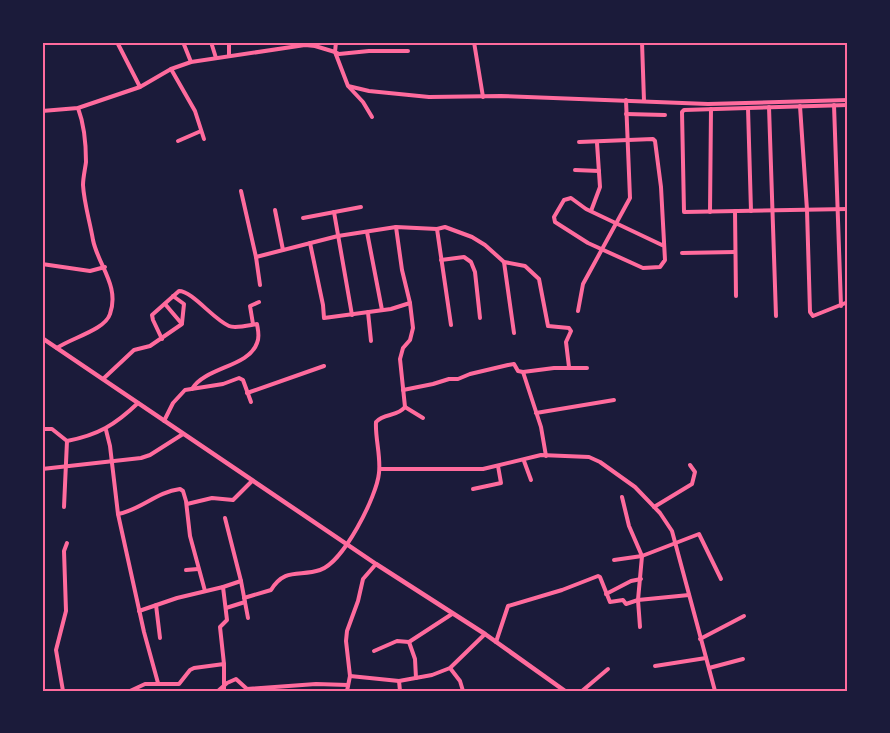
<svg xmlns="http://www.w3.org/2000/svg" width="890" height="733" font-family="Raleway,sans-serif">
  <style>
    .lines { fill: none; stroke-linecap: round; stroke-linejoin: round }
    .minor { stroke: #ff6b9d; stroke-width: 4 }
    .tertiary { stroke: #ff6b9d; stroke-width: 4.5 }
    .neatline { fill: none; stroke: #ff6b9d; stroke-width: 2 }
  </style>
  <rect width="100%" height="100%" fill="#1b1b3a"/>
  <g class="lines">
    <!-- minor -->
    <g class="minor">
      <path d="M117,42L140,87"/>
      <path d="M183,42L191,62"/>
      <path d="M211,42L216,58"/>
      <path d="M229,42V56"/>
      <path d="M336,42L335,52L339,54L369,51H408"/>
      <path d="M474,42L483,97"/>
      <path d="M642,42L644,101"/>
      <path d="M171,69L195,111L204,139"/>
      <path d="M349,87L363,102L372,117"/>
      <path d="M834,105L841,306"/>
      <path d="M848,105L684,110L682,112L684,212L848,209"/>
      <path d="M800,106L807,210L810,312L813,316L848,302"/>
      <path d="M769,107L776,316"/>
      <path d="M748,108L751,211"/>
      <path d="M42,111L78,108L140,87L171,69L191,62L305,45L315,46L335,52L348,86L369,91L429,97L501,96L708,104L848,100"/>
      <path d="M626,114L665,115"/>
      <path d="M178,141L201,131"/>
      <path d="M579,142L653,139L655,141L661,187L665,260L660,267L643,268L588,243L555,222L554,217L564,200L571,198L586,209L664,246"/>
      <path d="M575,170L599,171"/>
      <path d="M241,191L256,257L260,285"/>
      <path d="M275,210L283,250"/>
      <path d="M591,211L600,187L597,143"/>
      <path d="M735,211L736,296"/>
      <path d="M334,212L352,315"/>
      <path d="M710,212L711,109"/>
      <path d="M303,218L361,207"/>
      <path d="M437,229L451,325"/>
      <path d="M367,232L382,310"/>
      <path d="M310,243L323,305L324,318L391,309L410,303"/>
      <path d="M682,253L735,252"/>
      <path d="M256,257L338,236L396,227L437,229L445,227L472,237L485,245L504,262L525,266L539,279L548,326L569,328L571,331L566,342L569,367"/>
      <path d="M441,260L464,257L471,262L475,272L480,318"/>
      <path d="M504,262L514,333"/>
      <path d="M42,264L90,271L105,267"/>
      <path d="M173,296L184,304L182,323"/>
      <path d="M578,311L583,284L630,198L626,100"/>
      <path d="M368,312L371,341"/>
      <path d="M253,324L250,306L259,302"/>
      <path d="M162,339L153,320L152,315L179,291C192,291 213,319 229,326C235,329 250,325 257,324C258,330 260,337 257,343C249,367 205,367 192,389"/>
      <path d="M57,348C71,338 105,330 110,314C120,286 98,265 93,240C90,222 84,203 83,185C83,178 85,170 86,162C86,145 84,124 78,108"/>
      <path d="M103,379L134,350L150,346L182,324L165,304"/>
      <path d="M403,390L433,384L449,379H458L470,374L508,365L514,364L518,371L523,372"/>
      <path d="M247,393L324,366"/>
      <path d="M405,407L423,418"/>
      <path d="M536,413L614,400"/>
      <path d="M164,421L173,403L185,390L223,384L239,378L243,380L251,402"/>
      <path d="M42,429H52L67,441L64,507"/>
      <path d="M106,430L110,446L118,514L144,632L158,683"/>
      <path d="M67,441C98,435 115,425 138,403"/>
      <path d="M546,456L541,427L523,372L554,368H587"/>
      <path d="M524,461L531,480"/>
      <path d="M42,469L141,458L150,455L183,434"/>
      <path d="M380,469H483L541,455L589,457L600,462L635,487L660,513L672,531L715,691"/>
      <path d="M473,489L501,483L498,466"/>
      <path d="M622,497L629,526L642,556L638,600L640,627"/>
      <path d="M187,504L212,498L233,500L252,481"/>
      <path d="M654,507L692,484L695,472L690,465"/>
      <path d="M118,514C141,510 156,492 180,489L183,491L186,501L190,536L205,591"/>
      <path d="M225,518L241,581L248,618"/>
      <path d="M614,560L642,556L699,534L721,579"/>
      <path d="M186,570L198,569"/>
      <path d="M223,587L241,581"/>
      <path d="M606,594L631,581L641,579"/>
      <path d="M244,598L271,590C285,567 300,577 320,570C343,563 377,496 379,473C381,456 375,438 376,422C384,413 397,417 405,407L400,359L403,348L410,340L413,328L410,303L402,270L396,227"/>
      <path d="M156,605L160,638"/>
      <path d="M226,608L245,602"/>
      <path d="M139,611L177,598L223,587L227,620L220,627L224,664"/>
      <path d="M700,639L744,616"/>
      <path d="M409,642L415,659L416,678"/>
      <path d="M496,642L508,606L562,590L598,576L600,577L610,602L623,600L626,604L638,600L689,595"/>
      <path d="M374,651L397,641L409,642L452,614"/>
      <path d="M655,666L706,658"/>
      <path d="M450,668L460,681L463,691"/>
      <path d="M709,668L743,659"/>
      <path d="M350,676L399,681L432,675L450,668L485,634"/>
      <path d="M399,681L400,691"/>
      <path d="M63,691L56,650L66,611L64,551L67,543"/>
      <path d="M130,691L145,684H179L190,670L194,668L224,664V691"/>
      <path d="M218,691L227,683L236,679L247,689L316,684L348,685"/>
      <path d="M347,691L350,676L346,641L347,631L358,601L363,579L376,564"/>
      <path d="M582,691L608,669"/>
    </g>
    <!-- tertiary -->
    <path class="tertiary" d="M42,338L376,564L485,634L565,691"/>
  </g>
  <!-- border -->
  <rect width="890" height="733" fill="none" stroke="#1b1b3a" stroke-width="87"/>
  <rect x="44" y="44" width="802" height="646" class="neatline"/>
</svg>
